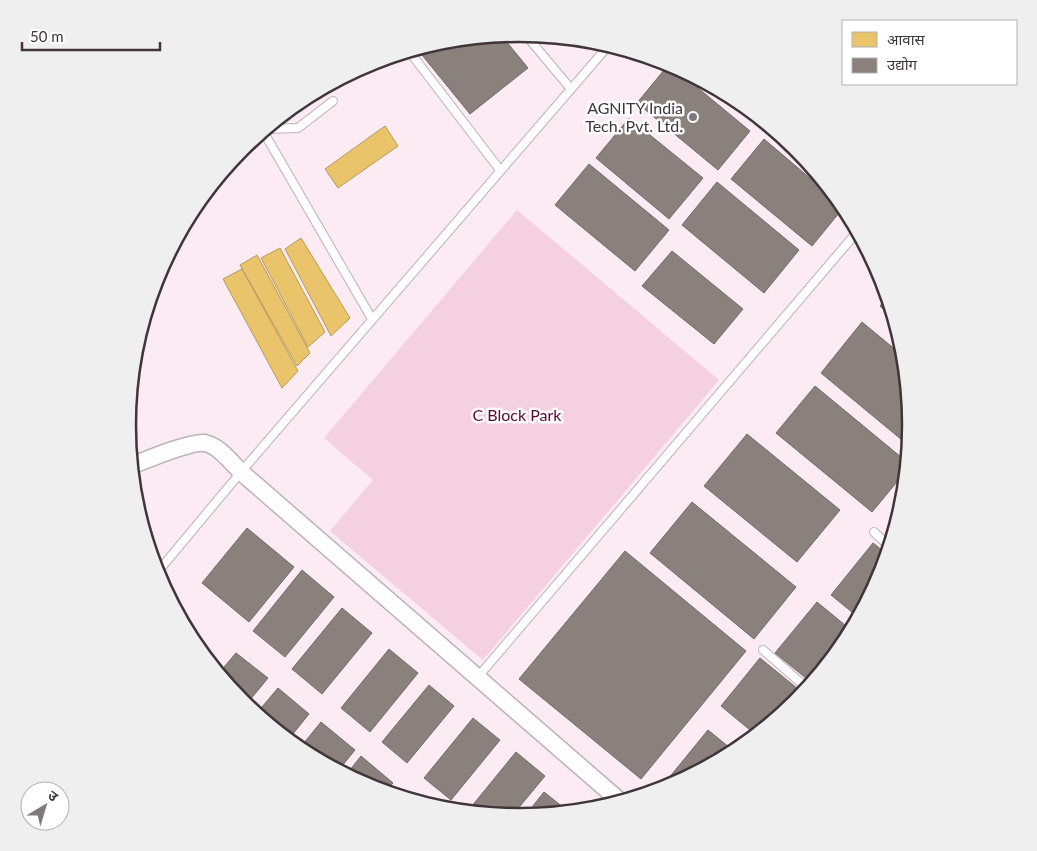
<svg xmlns="http://www.w3.org/2000/svg" width="1037" height="851" font-family="Lato,'Noto Sans Devanagari',sans-serif">
  <style>
    .built { fill: #fcebf2 }
    .green { fill: #f5d0e0 }
    .homes { fill: #e9c46a; stroke: #b6995c }
    .industry { fill: #8a817c; stroke: #746a68 }
    .lines { fill: none; stroke-linecap: round; stroke-linejoin: round }
    .lane-casing { stroke: #bbb3b7; stroke-width: 10 }
    .street-casing { stroke: #bbb3b7; stroke-width: 19 }
    .lane { stroke: #fefefe; stroke-width: 8 }
    .street { stroke: #fefefe; stroke-width: 16 }
    .poi-dot { fill: #81797c; stroke: #fff; stroke-width: 2 }
    .labels { text-anchor: middle; stroke-width: 5; stroke-linejoin: round; paint-order: stroke }
    .poi-label { font-size: 16px; fill: #40363a; stroke: #fff; text-anchor: end }
    .park-label { font-size: 16px; fill: #5b0538; stroke: #fff }
    .rim { fill: none; stroke: #40363a; stroke-width: 2.5 }
  </style>
  <rect width="100%" height="100%" fill="#fbf6f8"/>
  <!-- built -->
  <circle class="built" cx="518" cy="425" r="390"/>
  <!-- green -->
  <path class="green" d="M517,210L719,380L483,660L330,531L373,480L324,438Z"/>
  <!-- homes -->
  <g class="homes">
    <path d="M385,126L398,146L338,188L325,169Z"/>
    <path d="M301,238L350,318L331,336L285,249Z"/>
    <path d="M280,248L325,332L308,347L261,258Z"/>
    <path d="M257,255L310,353L297,366L240,265Z"/>
    <path d="M242,269L298,371L282,388L223,279Z"/>
  </g>
  <!-- industry -->
  <g class="industry">
    <path d="M501,35L528,68L470,114L422,55L442,41Z"/>
    <path d="M669,64L750,131L718,170L637,103Z"/>
    <path d="M629,118L703,178L669,219L596,158Z"/>
    <path d="M764,139L844,207L812,246L731,179Z"/>
    <path d="M589,164L669,230L635,271L555,205Z"/>
    <path d="M717,182L799,250L764,293L682,225Z"/>
    <path d="M672,251L743,309L714,344L642,286Z"/>
    <path d="M887,297L893,317L880,306Z"/>
    <path d="M862,322L903,356L910,426L908,445L821,373Z"/>
    <path d="M815,386L907,462L906,471L872,512L776,433Z"/>
    <path d="M747,434L840,510L797,562L704,486Z"/>
    <path d="M692,502L796,587L754,639L650,553Z"/>
    <path d="M896,525L892,537L888,534Z"/>
    <path d="M247,528L294,567L249,622L202,583Z"/>
    <path d="M873,543L887,554L880,576L858,617L831,595Z"/>
    <path d="M625,551L746,651L641,779L519,679Z"/>
    <path d="M302,570L334,597L285,657L253,631Z"/>
    <path d="M817,602L851,630L844,643L812,683L775,653Z"/>
    <path d="M342,608L372,633L322,694L292,669Z"/>
    <path d="M389,649L418,673L370,732L341,708Z"/>
    <path d="M236,653L268,678L245,706L218,674Z"/>
    <path d="M760,658L803,693L795,703L756,735L721,706Z"/>
    <path d="M429,685L454,706L407,763L382,742Z"/>
    <path d="M278,688L309,714L288,740L256,714Z"/>
    <path d="M473,718L500,740L451,800L424,778Z"/>
    <path d="M321,722L355,750L338,771L299,749Z"/>
    <path d="M708,730L735,752L660,790H659Z"/>
    <path d="M516,752L545,776L511,817L467,812Z"/>
    <path d="M361,756L393,783L385,792L368,787L346,775Z"/>
    <path d="M544,792L569,812L524,817Z"/>
  </g>
  <g class="lines">
    <defs>
      <g id="lane">
        <path d="M525,34L571,89"/>
        <path d="M409,51L500,170"/>
        <path d="M265,129L298,128L333,101"/>
        <path d="M263,131L372,319"/>
        <path d="M874,532L889,546"/>
        <path d="M156,574L241,472L609,45"/>
        <path d="M763,650L807,688"/>
        <path d="M477,678L857,232"/>
      </g>
      <path id="street" d="M131,466C146,460 191,441 205,443C219,446 231,462 241,472L621,802"/>
    </defs>
    <!-- lane casing -->
    <use href="#lane" class="lane-casing"/>
    <!-- street casing -->
    <use href="#street" class="street-casing"/>
    <!-- lane -->
    <use href="#lane" class="lane"/>
    <!-- street -->
    <use href="#street" class="street"/>
  </g>
  <!-- markers -->
  <circle class="poi-dot" cx="693" cy="117" r="5"/>
  <g class="labels">
    <!-- poi labels -->
    <g class="poi-label">
      <text x="683" y="114">AGNITY India<tspan x="683" dy="18">Tech. Pvt. Ltd.</tspan></text>
    </g>
    <!-- park labels -->
    <g class="park-label">
      <text x="517" y="421">C Block Park</text>
    </g>
  </g>
  <!-- crop -->
  <path d="M0 0H1037V851H0ZM136 425a383 383 0 1 1 766 0a383 383 0 1 1-766 0Z" fill="#f0efef" fill-rule="evenodd"/>
  <path class="rim" d="M136 425a383 383 0 1 1 766 0a383 383 0 1 1-766 0Z"/>
  <!-- legend -->
  <rect x="842" y="20" width="175" height="65" fill="#ffffff" stroke="#b3afb0"/>
  <rect x="852" y="32" width="25" height="15" fill="#e9c46a" stroke="#b3afb0"/>
  <text x="887" y="45" font-size="15" fill="#40363a">आवास</text>
  <rect x="852" y="58" width="25" height="15" fill="#8a817c" stroke="#b3afb0"/>
  <text x="887" y="70" font-size="15" fill="#40363a">उद्योग</text>
  <!-- north arrow -->
  <g transform="translate(45 806) rotate(38)"><circle r="24" fill="#ffffff" stroke="#b3afb0"/>
  <path d="M0-4L9 19L0 12L-9 19Z" fill="#81797c"/>
  <text y="-8" font-size="14" font-weight="bold" text-anchor="middle" fill="#40363a">उ</text>
  </g>
  <!-- scale -->
  <path d="M22 42v8h138v-8" fill="none" stroke="#40363a" stroke-width="2.5"/>
  <text x="30" y="42" font-size="15" fill="#40363a" stroke="#ffffff" stroke-width="4" paint-order="stroke">50 m</text>
</svg>
